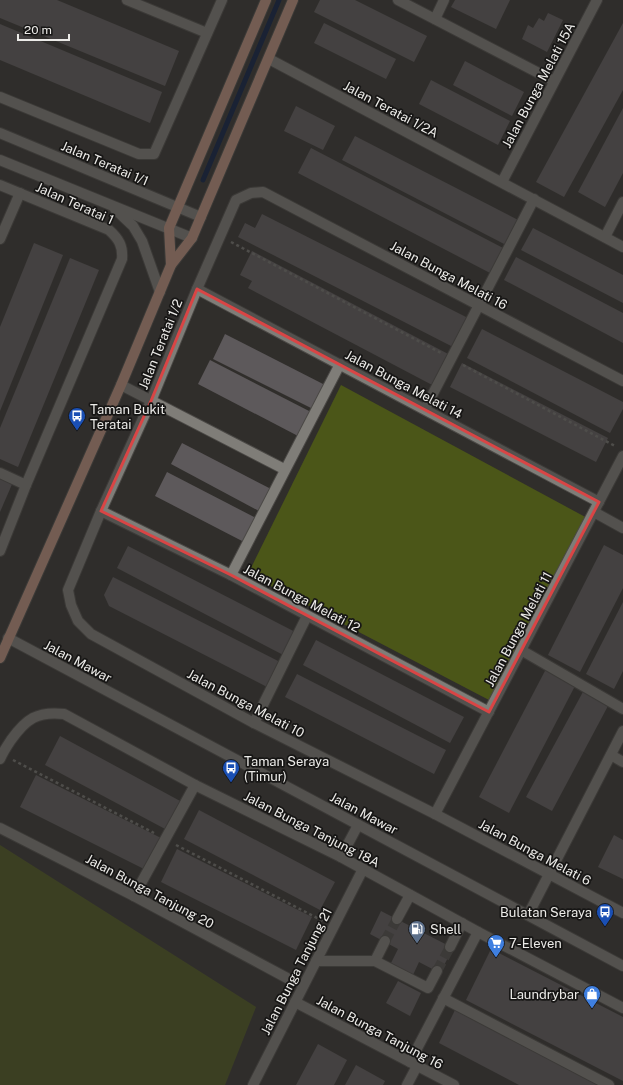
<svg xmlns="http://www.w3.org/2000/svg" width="623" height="1085" font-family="'Public Sans',sans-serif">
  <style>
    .green { fill: #4b5618 }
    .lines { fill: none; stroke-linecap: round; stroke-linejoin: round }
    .stream { stroke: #00163f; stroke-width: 5 }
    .building { fill: #5d595b }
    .minor-tunnel { stroke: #4c4a47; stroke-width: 10; stroke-dasharray: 10 5; stroke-linecap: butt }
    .minor-casing { stroke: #4b4946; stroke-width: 12 }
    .major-casing { stroke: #4b4946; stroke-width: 12 }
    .path { stroke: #747370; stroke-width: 2.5; stroke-dasharray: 3 3; stroke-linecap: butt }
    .minor { stroke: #7f7d78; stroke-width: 10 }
    .major { stroke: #c59680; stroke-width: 10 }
    .marked { fill: none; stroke: #d94545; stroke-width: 3; stroke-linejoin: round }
    .labels { text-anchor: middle; stroke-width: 3.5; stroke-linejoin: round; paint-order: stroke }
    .street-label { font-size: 13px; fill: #ecebe8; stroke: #171615 }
    .poi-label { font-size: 13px; fill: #ecebe8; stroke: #171615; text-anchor: start }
  </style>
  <rect width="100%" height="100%" fill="#302e2b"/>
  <!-- green -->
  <g class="green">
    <path d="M341,385L589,519L489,700L248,574Z"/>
    <path d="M0,845L256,1007L225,1085H0Z"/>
  </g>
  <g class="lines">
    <!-- stream -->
    <path class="stream" d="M203,180L279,0"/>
  </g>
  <!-- building -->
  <g class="building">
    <path d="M0,0H57L179,51L165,86L0,18Z"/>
    <path d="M320,0H355L427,36L414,62L314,12Z"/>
    <path d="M455,0H510L496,29L451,7Z"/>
    <path d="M548,13L563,20L547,52L522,39L528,25L533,28L539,18L544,21Z"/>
    <path d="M324,23L396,59L386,79L314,43Z"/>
    <path d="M623,23V90L564,197L536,182Z"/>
    <path d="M0,24L162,92L150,123L0,60Z"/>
    <path d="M465,61L524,92L512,116L453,85Z"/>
    <path d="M431,80L510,121L498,145L419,104Z"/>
    <path d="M296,106L335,126L323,150L284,131Z"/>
    <path d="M623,108V173L605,207L578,192Z"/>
    <path d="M355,136L520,221L508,246L342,160Z"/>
    <path d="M311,148L505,249L492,274L298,173Z"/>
    <path d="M262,214L470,319L455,348L238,237L245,223L255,228Z"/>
    <path d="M533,228L623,275V303L521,250Z"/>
    <path d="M34,243L63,255L0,411V327Z"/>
    <path d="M252,251L452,356L436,387L248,288L252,281L240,275Z"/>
    <path d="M516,257L623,313V343L504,280Z"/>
    <path d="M70,258L99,270L18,467L0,459V428Z"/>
    <path d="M482,329L623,402V409L610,433L467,358Z"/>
    <path d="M225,334L325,385L313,409L213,359Z"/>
    <path d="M210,360L311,412L298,436L198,384Z"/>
    <path d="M462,363L608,438L596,462L450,387Z"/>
    <path d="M182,443L271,489L259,511L171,464Z"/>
    <path d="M167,472L256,518L244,542L155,496Z"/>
    <path d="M0,477L13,482L0,512Z"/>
    <path d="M604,545L623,555V588L580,672L548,655Z"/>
    <path d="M128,546L303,636L291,659L117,568Z"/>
    <path d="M113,577L286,665L273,690L109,606L104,595Z"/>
    <path d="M623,602V671L614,689L586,674Z"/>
    <path d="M316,640L464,717L450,743L303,665Z"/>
    <path d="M546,669L576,684L509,813L479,797Z"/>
    <path d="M297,674L446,750L434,774L285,697Z"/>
    <path d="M584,690L609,704L552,811L526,797Z"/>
    <path d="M60,736L182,802L167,830L45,765Z"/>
    <path d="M36,775L161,838L146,870L20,807Z"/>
    <path d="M199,810L335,882L320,910L184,839Z"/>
    <path d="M614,835L623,840V879L598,867Z"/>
    <path d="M177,849L312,917L296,950L161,882Z"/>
    <path d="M381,911L453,948L440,973L419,962L413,975L391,963L398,949L370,934Z"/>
    <path d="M491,949L623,1017V1081L466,1000Z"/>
    <path d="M398,981L421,993L410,1016L386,1003Z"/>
    <path d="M455,1010L599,1085H519L439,1043Z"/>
    <path d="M318,1044L347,1060L334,1085H296Z"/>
    <path d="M356,1065L385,1081L383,1085H345Z"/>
  </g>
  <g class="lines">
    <!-- minor-tunnel -->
    <g class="minor-tunnel">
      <path d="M385,941L397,919"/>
      <path d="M437,971L450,947"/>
    </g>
    <defs>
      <g id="minor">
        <path d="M127,0L207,33"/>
        <path d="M398,0L554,81"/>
        <path d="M435,19L444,0"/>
        <path d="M269,59L623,247"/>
        <path d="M0,97L139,154H154L222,0"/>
        <path d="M0,133L201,217"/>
        <path d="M0,160L192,238"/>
        <path d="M502,182L597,0"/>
        <path d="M0,185L109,230C119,239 123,246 122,259L26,485L0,551"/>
        <path d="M115,209L133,226L142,241L160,292"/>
        <path d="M605,237L623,202"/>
        <path d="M0,239L20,193"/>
        <path d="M197,289L599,502"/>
        <path d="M623,381L263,192L251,193L236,200L197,289L151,401L101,511L68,590L71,605L78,621L91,634L254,723L435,814L623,913"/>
        <path d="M121,385L284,469"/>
        <path d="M425,409L534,199"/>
        <path d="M0,473L26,485"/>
        <path d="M101,511L231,575L489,712"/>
        <path d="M594,512L623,528"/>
        <path d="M231,575L340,364"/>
        <path d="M8,638L623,966"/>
        <path d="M521,650L623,709"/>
        <path d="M254,723L307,616"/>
        <path d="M611,755L623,762"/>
        <path d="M0,759C3,752 7,746 11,740C26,719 37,711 64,714L195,785L341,857L478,932L623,1008"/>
        <path d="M435,814L623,456"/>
        <path d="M0,828L134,896L287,978"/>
        <path d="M341,857L358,825"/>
        <path d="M134,896L195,785"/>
        <path d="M528,915L623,731"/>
        <path d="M397,919L410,895"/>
        <path d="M385,941L375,961L428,988L437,971"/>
        <path d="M450,947L462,923"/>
        <path d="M316,961H375"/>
        <path d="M443,998L609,1085"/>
        <path d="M295,1002L454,1085"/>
        <path d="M410,1062L478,932"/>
        <path d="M253,1085L363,869"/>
        <path d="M407,1085L417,1066"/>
      </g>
      <g id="major">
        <path d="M171,265L169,228L266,0"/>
        <path d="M0,658L121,385L171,265L192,238L293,0"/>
      </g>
    </defs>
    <!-- minor casing -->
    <use href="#minor" class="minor-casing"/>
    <!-- major casing -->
    <use href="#major" class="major-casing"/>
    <!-- path -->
    <g class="path">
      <path d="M231,242L441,353"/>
      <path d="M463,365L615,446"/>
      <path d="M13,760L154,833"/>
      <path d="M176,845L323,921"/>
    </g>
    <!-- minor -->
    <use href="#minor" class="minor"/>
    <!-- major -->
    <use href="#major" class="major"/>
  </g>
  <!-- marked area -->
  <path d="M0 0H623V1085H0ZM197,289L599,502L489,712L231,575L101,511L151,401Z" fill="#302e2b" fill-opacity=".55" fill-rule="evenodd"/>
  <path class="marked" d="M197,289L599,502L489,712L231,575L101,511L151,401Z"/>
  <!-- icons -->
  <defs>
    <symbol id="bus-pin" viewBox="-11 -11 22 30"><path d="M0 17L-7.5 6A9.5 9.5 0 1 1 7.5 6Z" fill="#1a4fb4" stroke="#171615"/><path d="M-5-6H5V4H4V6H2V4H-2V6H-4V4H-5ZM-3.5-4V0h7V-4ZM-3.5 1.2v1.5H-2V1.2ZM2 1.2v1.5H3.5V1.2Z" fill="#fff"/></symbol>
    <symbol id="fuel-pin" viewBox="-11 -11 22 30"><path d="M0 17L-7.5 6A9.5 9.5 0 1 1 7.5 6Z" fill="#5c6f8a" stroke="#171615"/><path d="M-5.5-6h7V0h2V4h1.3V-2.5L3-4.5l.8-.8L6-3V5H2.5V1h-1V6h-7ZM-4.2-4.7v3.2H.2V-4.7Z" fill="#fff"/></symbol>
    <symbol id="supermarket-pin" viewBox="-11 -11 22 30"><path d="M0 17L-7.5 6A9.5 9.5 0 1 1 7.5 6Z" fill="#3f7fe0" stroke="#171615"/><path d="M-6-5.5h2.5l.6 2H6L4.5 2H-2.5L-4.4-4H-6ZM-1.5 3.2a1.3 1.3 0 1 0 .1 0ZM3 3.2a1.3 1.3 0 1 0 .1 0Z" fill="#fff"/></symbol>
    <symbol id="shop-pin" viewBox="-11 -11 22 30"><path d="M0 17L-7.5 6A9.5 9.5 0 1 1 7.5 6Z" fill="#3f7fe0" stroke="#171615"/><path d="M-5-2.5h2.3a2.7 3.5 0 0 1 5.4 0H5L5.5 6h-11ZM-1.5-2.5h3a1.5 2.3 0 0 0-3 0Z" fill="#fff"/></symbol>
  </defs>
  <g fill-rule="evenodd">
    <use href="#bus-pin" x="67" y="406" width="20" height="27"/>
    <use href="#bus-pin" x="221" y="758" width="20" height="27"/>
    <use href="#bus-pin" x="595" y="902" width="20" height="27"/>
    <use href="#fuel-pin" x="407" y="919" width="20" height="27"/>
    <use href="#supermarket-pin" x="486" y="933" width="20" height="27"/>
    <use href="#shop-pin" x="582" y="984" width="20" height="27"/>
  </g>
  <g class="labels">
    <!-- street labels -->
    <g class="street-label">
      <text transform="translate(538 85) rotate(-62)" y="5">Jalan Bunga Melati 15A</text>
      <text transform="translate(391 109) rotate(28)" y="5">Jalan Teratai 1/2A</text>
      <text transform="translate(105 163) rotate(23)" y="5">Jalan Teratai 1/1</text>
      <text transform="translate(75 203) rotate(24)" y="5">Jalan Teratai 1</text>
      <text transform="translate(449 275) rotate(28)" y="5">Jalan Bunga Melati 16</text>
      <text transform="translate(160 344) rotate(-68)" y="5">Jalan Teratai 1/2</text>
      <text transform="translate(404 384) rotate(28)" y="5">Jalan Bunga Melati 14</text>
      <text transform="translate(302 598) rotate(28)" y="5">Jalan Bunga Melati 12</text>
      <text transform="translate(518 629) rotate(-62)" y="5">Jalan Bunga Melati 11</text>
      <text transform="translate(78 661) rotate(28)" y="5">Jalan Mawar</text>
      <text transform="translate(246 703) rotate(28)" y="5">Jalan Bunga Melati 10</text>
      <text transform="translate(364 813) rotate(28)" y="5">Jalan Mawar</text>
      <text transform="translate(312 829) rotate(27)" y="5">Jalan Bunga Tanjung 18A</text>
      <text transform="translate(535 852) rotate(28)" y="5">Jalan Bunga Melati 6</text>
      <text transform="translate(150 891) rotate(28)" y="5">Jalan Bunga Tanjung 20</text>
      <text transform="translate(296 971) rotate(-63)" y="5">Jalan Bunga Tanjung 21</text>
      <text transform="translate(380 1032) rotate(28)" y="5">Jalan Bunga Tanjung 16</text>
    </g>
    <!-- poi labels -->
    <g class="poi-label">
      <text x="90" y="414">Taman Bukit<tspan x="90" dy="15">Teratai</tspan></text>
      <text x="244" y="766">Taman Seraya<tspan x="244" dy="15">(Timur)</tspan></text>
      <text x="592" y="917" text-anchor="end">Bulatan Seraya</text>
      <text x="430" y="934">Shell</text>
      <text x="509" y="948">7-Eleven</text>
      <text x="579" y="999" text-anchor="end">Laundrybar</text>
    </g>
  </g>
  <!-- scale -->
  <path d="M18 34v6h51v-6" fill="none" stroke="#ecebe8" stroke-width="2"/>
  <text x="24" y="34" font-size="12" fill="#ecebe8" stroke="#171615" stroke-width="3" paint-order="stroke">20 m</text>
</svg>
